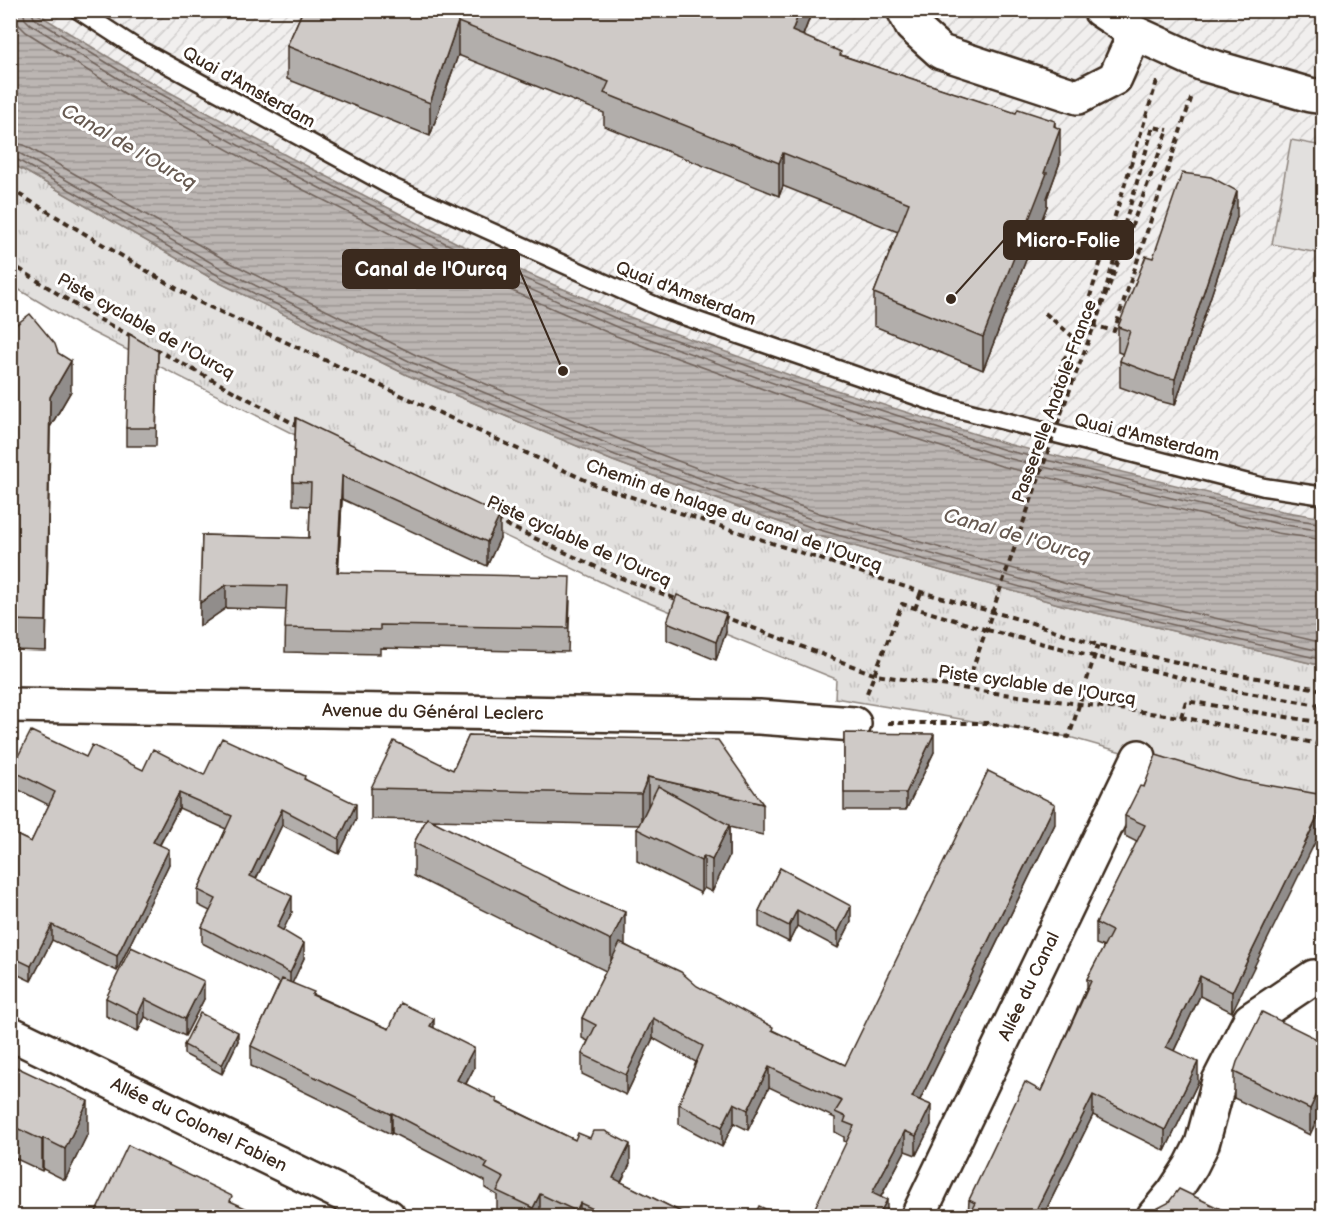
<svg xmlns="http://www.w3.org/2000/svg" width="1334" height="1227" font-family="'Balsamiq Sans',sans-serif">
  <style>
    .industrial { fill: url(#industrial-furrows) }
    .grass { fill: #e2e0de; stroke: #8e857e; stroke-width: 1.5 }
    .park { fill: url(#park-tufts); stroke: #8e857e; stroke-width: 1.5 }
    .water { fill: url(#water-rules); stroke: #887e77; stroke-width: 1.5 }
    .lines { fill: none; stroke-linecap: round; stroke-linejoin: round }
    .shore { stroke: #6f625a; stroke-width: 1.5 }
    .lane-casing { stroke: #3b2a1e; stroke-width: 21 }
    .street-casing { stroke: #3b2a1e; stroke-width: 38 }
    .path { stroke: #3b2a1e; stroke-width: 4; stroke-dasharray: 6 4.5; stroke-linecap: butt }
    .lane { stroke: #fff; stroke-width: 16 }
    .street { stroke: #fff; stroke-width: 33 }
    .path-bridge { stroke: #3b2a1e; stroke-width: 4; stroke-dasharray: 6 4.5; stroke-linecap: butt }
    .wall { fill: #b2aeab; stroke: #3b2a1e; stroke-width: 1.5 }
    .shaded-wall { fill: #918d8b; stroke: #3b2a1e; stroke-width: 1.5 }
    .building { fill: #cfcac7; stroke: #3b2a1e; stroke-width: 1.5 }
    .labels { text-anchor: middle; stroke-width: 6; stroke-linejoin: round; paint-order: stroke }
    .street-label { font-size: 18px; fill: #3b2a1e; stroke: #fff }
    .water-label { font-size: 20px; font-style: italic; fill: #685b52; stroke: #fff }
    .leader { fill: none; stroke: #3b2a1e; stroke-width: 2 }
    .callout-dot { fill: #3b2a1e; stroke: #fff; stroke-width: 2 }
    .callout { fill: #3b2a1e; stroke: #3b2a1e; stroke-width: 2 }
    .callout-label { font-size: 20px; text-anchor: middle; font-weight: bold; fill: #fff }
  </style>
  <defs>
    <pattern id="industrial-furrows" width="10" height="10" patternUnits="userSpaceOnUse" patternTransform="scale(1.5)"><rect width="10" height="10" fill="#f1efee"/><path d="M-1 1l2-2M0 10L10 0M9 11l2-2" fill="none" stroke="#d0cdcc"/></pattern>
    <pattern id="park-tufts" width="24" height="20" patternUnits="userSpaceOnUse" patternTransform="scale(1.5)"><rect width="24" height="20" fill="#e2e0de"/><path d="M3 7l-1-3M5 7V3M7 7l1-3M15 17l-1-3M17 17v-4M19 17l1-3" fill="none" stroke="#c3c0be"/></pattern>
    <pattern id="water-rules" width="6" height="5" patternUnits="userSpaceOnUse" patternTransform="scale(1.5)"><rect width="6" height="5" fill="#bcb6b3"/><path d="M0 2.5h6" fill="none" stroke="#9a9491"/></pattern>
  </defs>
  <rect width="100%" height="100%" fill="#fff"/>
  <filter id="ink" filterUnits="userSpaceOnUse"><feTurbulence type="fractalNoise" baseFrequency=".0167" numOctaves="2"/><feDisplacementMap in="SourceGraphic" scale="12" xChannelSelector="R" yChannelSelector="G"/><feConvolveMatrix kernelMatrix="1 2 1 2 8 2 1 2 1" color-interpolation-filters="sRGB"/></filter>
  <g filter="url(#ink)">
    <!-- industrial -->
    <path class="industrial" d="M33,11H1323V518L1282,511L1007,444L795,377L624,315L459,244L291,158L138,75Z"/>
    <!-- grass -->
    <path class="grass" d="M1291,140L1323,146V254L1272,244Z"/>
    <!-- park -->
    <path class="park" d="M11,163L218,282L407,375L613,461L812,534L1062,605L1323,666V804L1139,757L1069,737L835,698L836,679L622,592L305,440L78,325L11,285Z"/>
    <!-- water -->
    <path class="water" d="M10,11H33L138,75L291,158L459,244L624,315L795,377L1007,444L1282,511L1323,518V666L1062,605L812,534L613,461L407,375L218,282L11,163Z"/>
    <g class="lines">
      <!-- shore -->
      <g class="shore">
        <path d="M14,10L17,23L26,32L127,95L280,178L450,264L616,336L788,398L1001,466L1277,533L1324,540"/>
        <path d="M23,10L25,19L30,24L132,87L284,170L454,256L619,328L790,389L1003,457L1279,524L1324,531"/>
        <path d="M31,10L34,18L135,80L288,163L457,249L622,321L793,382L1005,450L1281,517L1324,524"/>
        <path d="M10,142L24,145L229,262L416,355L621,440L819,513L1067,584L1324,643"/>
        <path d="M10,151L19,153L224,270L413,363L618,448L816,521L1065,592L1324,652"/>
        <path d="M10,158L16,159L221,277L410,370L615,455L813,528L1063,599L1324,660"/>
      </g>
      <defs>
        <path id="lane" d="M78,10L135,47L390,186L663,309L942,405L1264,487L1324,496"/>
        <g id="street">
          <path d="M904,10L912,26L941,52L1078,97L1115,78L1135,33"/>
          <path d="M1100,10L1135,33L1203,64L1310,95L1324,97"/>
          <path id="s1" d="M10,705L759,717L854,724"/>
          <path id="s2" d="M10,1033L388,1216"/>
          <path id="s3" d="M918,1216L1139,757"/>
          <path d="M1154,1216L1174,1192L1191,1166L1202,1144L1219,1081L1250,1020L1314,977"/>
        </g>
      </defs>
      <!-- lane casing -->
      <use href="#lane" class="lane-casing"/>
      <!-- street casing -->
      <use href="#street" class="street-casing"/>
      <!-- path -->
      <g class="path">
        <path d="M1157,81L1082,322L1114,331L1192,96"/>
        <path d="M10,189L199,302L598,486L921,592L1029,622L1098,645L1218,671L1324,690"/>
        <path d="M10,263L91,315L133,337"/>
        <path d="M1045,313L1078,341"/>
        <path d="M1095,326L1153,127L1168,130"/>
        <path d="M155,349L300,427"/>
        <path d="M1063,408L1053,395L1063,360L1091,324"/>
        <path d="M496,520L611,574L679,600"/>
        <path d="M915,609L921,592"/>
        <path d="M722,616L876,675L988,692L1181,717L1324,745"/>
        <path d="M867,693L902,604L987,630"/>
        <path d="M1181,717L1186,701L1324,723"/>
        <path d="M888,723H987L1069,737L1098,645"/>
      </g>
      <!-- lane -->
      <use href="#lane" class="lane"/>
      <!-- street -->
      <use href="#street" class="street"/>
      <!-- path-bridge -->
      <g class="path-bridge">
        <path d="M987,630L1231,690L1324,706"/>
        <path d="M968,682L1063,408L1168,130"/>
      </g>
    </g>
    <!-- wall -->
    <g class="wall">
      <path d="M303,10H811V14L803,36L841,55L1055,127L1060,162L1047,198V206L983,370L874,326V293L898,232L783,186L779,196L604,126V113L458,55L430,136L287,79V46Z"/>
      <path d="M1237,217L1175,405L1159,401L1120,387V361L1123,354L1118,352V327L1153,258Z"/>
      <path d="M10,324L71,391L50,427L46,651L10,650Z"/>
      <path d="M158,351L156,446H126V428Z"/>
      <path d="M296,418L500,538L487,566L342,499L338,572L570,601L568,652L380,648V654L285,652L286,610L226,608L200,626L202,535L309,538L310,506L293,505V482Z"/>
      <path d="M667,622L726,632L716,660L667,640Z"/>
      <path d="M844,733L934,752L906,810H844Z"/>
      <path d="M469,735L763,804V835L729,827V856L712,892L704,888L701,893L637,861V829L639,825L432,820L625,945L773,1031L845,1065L1055,824L920,1100L931,1125L916,1155L905,1151L881,1197L887,1216L846,1142L844,1141V1137L835,1132V1118L769,1087L748,1130L734,1123L722,1147L679,1124V1104L696,1062L653,1038L626,1095L582,1074V1054L588,1041L582,1038V1018L606,971L414,876V843L426,820L371,819V788L453,770Z"/>
      <path d="M86,757L143,770L204,775L305,779L356,819L339,854L282,825L256,879L292,912L282,931L304,958L292,983L314,995L389,1029L434,1028L474,1068L466,1084L497,1102L575,1140L630,1164L621,1182L689,1216H546L540,1213L538,1216H509L497,1211V1195L485,1188V1181L392,1133L391,1134L251,1066V1046L280,983L202,943V927L210,911L198,905V890L226,829L179,808L160,845L169,864L117,971L52,940L31,981L10,971V832L31,842L49,805L11,786V770Z"/>
      <path d="M1239,780L1232,1012L1200,996L1174,1051L1198,1082L1165,1151L1093,1115L1045,1212L968,1216L969,1200L1041,1091L1087,987V979L1104,947L1096,944V923L1137,842L1125,836V816L1144,787Z"/>
      <path d="M780,868L851,922L838,948L797,926L789,942L759,927V911Z"/>
      <path d="M106,998L204,999L185,1036L145,1017L138,1031L106,1016Z"/>
      <path d="M238,1041L222,1074L184,1054V1045Z"/>
      <path d="M1323,1042L1310,1135L1234,1098V1072Z"/>
      <path d="M10,1064L88,1133L65,1180L43,1169L42,1171L10,1156Z"/>
    </g>
    <!-- shaded-wall -->
    <g class="shaded-wall">
      <path d="M800,10H811V14L792,64V31Z"/>
      <path d="M458,22V55L430,136V103Z"/>
      <path d="M1055,121V142L1060,129V162L1047,198V206L983,370V337L1044,173Z"/>
      <path d="M783,153V186L779,196V163Z"/>
      <path d="M1237,191V217L1175,405V379Z"/>
      <path d="M71,361V391L50,427L46,651L50,397Z"/>
      <path d="M342,476V499L337,596V572Z"/>
      <path d="M500,515V538L487,566V542Z"/>
      <path d="M226,585V608L200,626V603Z"/>
      <path d="M726,614V632L716,660V642Z"/>
      <path d="M934,734V752L906,810V793Z"/>
      <path d="M648,777V807L641,825V794Z"/>
      <path d="M179,793V808L153,857V842Z"/>
      <path d="M356,804V819L339,854V839Z"/>
      <path d="M1055,804V824L912,1116V1097Z"/>
      <path d="M1323,806V826L1232,1012V992Z"/>
      <path d="M282,809V825L250,891V876Z"/>
      <path d="M729,825V856L712,892V860Z"/>
      <path d="M169,849V864L117,971V956Z"/>
      <path d="M704,856V888L701,893V861Z"/>
      <path d="M292,896V912L277,943V927Z"/>
      <path d="M851,906V922L838,948V932Z"/>
      <path d="M797,910V926L789,942V926Z"/>
      <path d="M625,912V945L611,973V940Z"/>
      <path d="M52,925V940L31,981V966Z"/>
      <path d="M304,943V958L290,988V973Z"/>
      <path d="M1200,976V996L1166,1067V1047Z"/>
      <path d="M204,981V999L185,1036V1019Z"/>
      <path d="M145,999V1017L138,1031V1014Z"/>
      <path d="M653,1018V1038L626,1095V1075Z"/>
      <path d="M434,1019V1038L430,1026Z"/>
      <path d="M238,1032V1041L222,1074V1065Z"/>
      <path d="M474,1048V1068L457,1100V1080Z"/>
      <path d="M1198,1062V1082L1165,1151V1130Z"/>
      <path d="M769,1067V1087L748,1130V1110Z"/>
      <path d="M1323,1081V1107L1310,1135V1109Z"/>
      <path d="M1093,1095V1115L1043,1216L1037,1208Z"/>
      <path d="M88,1101V1133L65,1180V1149Z"/>
      <path d="M734,1103V1123L722,1147V1127Z"/>
      <path d="M931,1105V1125L916,1155V1136Z"/>
      <path d="M392,1113V1133L391,1134V1114Z"/>
      <path d="M905,1131V1151L872,1213V1193Z"/>
      <path d="M43,1138V1169L42,1171V1140Z"/>
      <path d="M630,1144V1164L613,1198V1178Z"/>
      <path d="M540,1194V1213L538,1216H533V1208Z"/>
      <path d="M887,1200V1216H878Z"/>
      <path d="M580,1203V1216H576V1211Z"/>
    </g>
    <!-- building -->
    <g class="building">
      <path d="M303,10H800L792,31L841,52L840,55L1016,113L1018,109L1055,121L1054,126L1060,129L1044,173H1047L983,337L874,293L909,203L783,153L779,163L604,93L609,82L458,22L430,103L287,46Z"/>
      <path d="M1182,173L1211,177L1237,191L1175,379L1159,376L1120,361L1130,331L1118,327L1146,256L1153,258Z"/>
      <path d="M30,314L55,344L58,353L71,361L50,397L46,621L10,620V324L14,326Z"/>
      <path d="M129,334L158,351L156,428H126Z"/>
      <path d="M296,418L500,515L487,542L342,476L337,572L570,577L568,628L380,625V630L285,628L287,586L226,585L200,603L202,535L309,538L311,483L293,482Z"/>
      <path d="M677,595L726,614L716,642L667,622Z"/>
      <path d="M31,731L86,757L92,745L143,770L153,749L204,775L222,738L305,776L304,779L356,804L339,839L282,809L250,876L292,896L277,927L304,943L290,973L202,927L216,899L198,890L232,816L179,793L153,842L169,849L117,956L52,925L31,966L10,956V832L31,842L55,792L11,770Z"/>
      <path d="M844,733L934,734L906,793H844Z"/>
      <path d="M469,735L718,740L763,804L648,777L641,794L371,788L394,741L453,770Z"/>
      <path d="M1156,755L1239,780L1323,795V806L1232,992L1200,976L1166,1047L1198,1062L1165,1130L1093,1095L1037,1208L1054,1216H968L975,1203L969,1200L1025,1082L1041,1091L1091,981L1087,979L1112,931L1096,923L1145,825L1125,816L1140,786L1144,787Z"/>
      <path d="M988,771L1055,804L912,1097L931,1105L916,1136L905,1131L872,1193L887,1200L878,1216H811L854,1126L844,1122L846,1117L835,1112L842,1101L769,1067L748,1110L734,1103L722,1127L679,1104L703,1046L653,1018L626,1075L582,1054L596,1025L582,1018L620,943L681,972L697,986L773,1027L772,1030L845,1065Z"/>
      <path d="M658,786L729,825L712,860L704,856L701,861L637,829Z"/>
      <path d="M427,818L570,889L625,912L611,940L414,843Z"/>
      <path d="M780,868L851,906L838,932L797,910L789,926L759,911Z"/>
      <path d="M131,947L204,981L185,1019L145,999L138,1014L106,998Z"/>
      <path d="M282,979L314,992L312,995L389,1029L401,1003L434,1019L430,1026L474,1048L457,1080L497,1099L496,1102L575,1140L578,1133L590,1138L593,1131H605L630,1144L613,1178L689,1216H609L580,1203L576,1211L540,1194L533,1208L497,1191L504,1178L485,1168L488,1163L392,1113L391,1114L251,1046Z"/>
      <path d="M1262,1012L1323,1042V1081L1310,1109L1234,1072L1237,1062Z"/>
      <path d="M200,1013L238,1032L222,1065L184,1045Z"/>
      <path d="M10,1064L88,1101L65,1149L43,1138L42,1140L10,1125Z"/>
      <path d="M128,1145L232,1196L230,1201L263,1216H94Z"/>
      <path d="M1179,1189L1235,1216H1154L1158,1208L1168,1203Z"/>
      <path d="M759,1206L780,1216H754Z"/>
    </g>
  </g>
  <g class="labels">
    <!-- street labels -->
    <g class="street-label">
      <text transform="translate(249 87) rotate(29)" y="6">Quai d'Amsterdam</text>
      <text transform="translate(686 293) rotate(21)" y="6">Quai d'Amsterdam</text>
      <text transform="translate(146 326) rotate(29)" y="6">Piste cyclable de l'Ourcq</text>
      <text transform="translate(1054 401) rotate(-70)" y="6">Passerelle Anatole-France</text>
      <text transform="translate(1147 437) rotate(14)" y="6">Quai d'Amsterdam</text>
      <text transform="translate(734 515) rotate(19)" y="6">Chemin de halage du canal de l'Ourcq</text>
      <text transform="translate(579 541) rotate(24)" y="6">Piste cyclable de l'Ourcq</text>
      <text transform="translate(1037 685) rotate(8)" y="6">Piste cyclable de l'Ourcq</text>
      <text dy="6" stroke="none"><textPath href="#s1" startOffset="423">Avenue du Général Leclerc</textPath></text>
      <text dy="6" stroke="none"><textPath href="#s3" startOffset="255">Allée du Canal</textPath></text>
      <text dy="6" stroke="none"><textPath href="#s2" startOffset="210">Allée du Colonel Fabien</textPath></text>
    </g>
    <!-- water labels -->
    <g class="water-label">
      <text transform="translate(129 146) rotate(30)" y="7">Canal de l'Ourcq</text>
      <text transform="translate(1017 535) rotate(16)" y="7">Canal de l'Ourcq</text>
    </g>
  </g>
  <!-- callouts -->
  <path class="leader" d="M951 299L1004 240M563 371L519 269"/>
  <g class="callout-dot">
    <circle cx="951" cy="299" r="6"/>
    <circle cx="563" cy="371" r="6"/>
  </g>
  <g class="callout">
    <rect x="1004" y="221" width="129" height="38" rx="6"/>
    <rect x="343" y="250" width="176" height="38" rx="6"/>
  </g>
  <g class="callout-label">
    <text x="1068" y="247">Micro-Folie</text>
    <text x="431" y="276">Canal de l'Ourcq</text>
  </g>
  <!-- margin -->
  <rect width="1334" height="1227" fill="none" stroke="#fff" stroke-width="36"/>
  <rect x="18" y="18" width="1298" height="1191" fill="none" stroke="#3b2a1e" stroke-width="2" filter="url(#ink)"/>
</svg>
